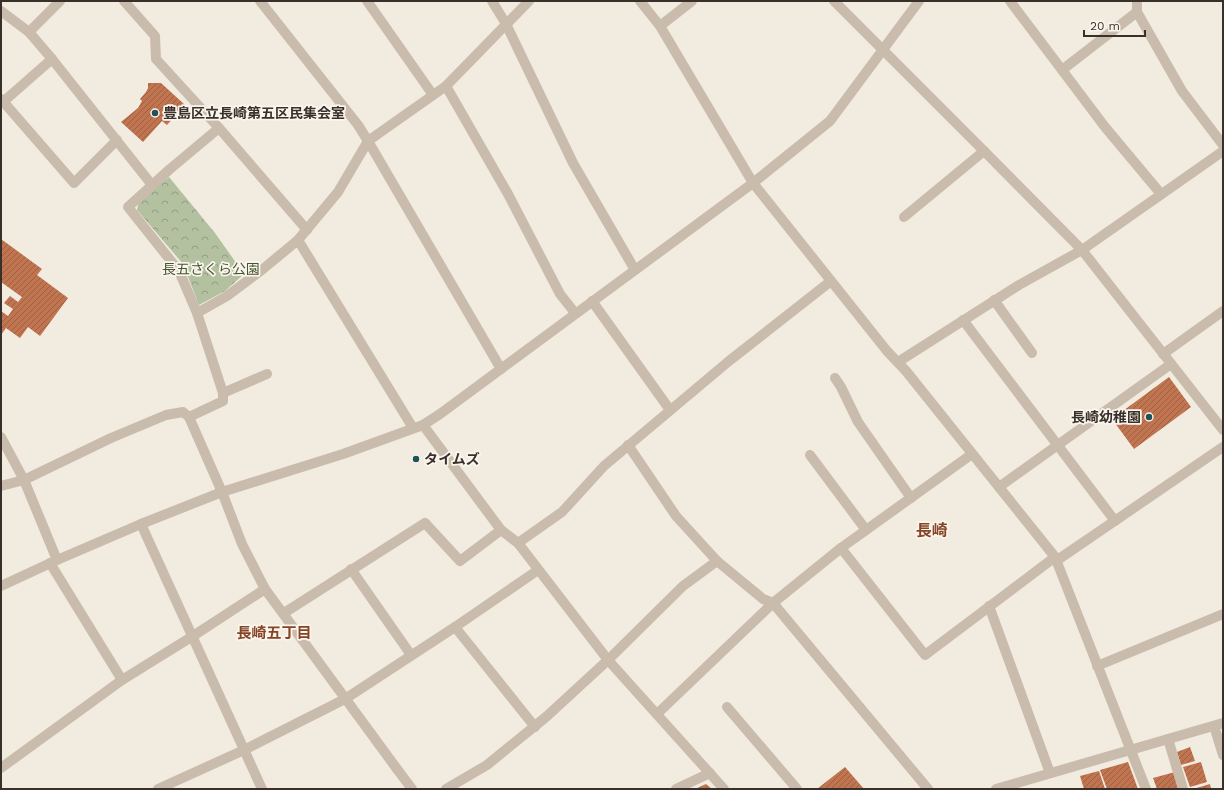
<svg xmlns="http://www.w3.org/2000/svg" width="1224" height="790" font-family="'Work Sans','Noto Sans JP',sans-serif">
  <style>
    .forest { fill: url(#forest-crowns) }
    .building { fill: url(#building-hatch) }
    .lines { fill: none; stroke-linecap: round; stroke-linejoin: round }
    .service { stroke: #cabcac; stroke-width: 10 }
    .minor { stroke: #cabcac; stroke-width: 10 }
    .poi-dot { fill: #225159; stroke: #faf5ed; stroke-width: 1.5 }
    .labels { text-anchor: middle; stroke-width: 3.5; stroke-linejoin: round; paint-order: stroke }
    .poi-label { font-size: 14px; font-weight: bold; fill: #39302b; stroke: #faf5ed; text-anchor: start }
    .park-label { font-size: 14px; fill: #45562f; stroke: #faf5ed }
    .neighbourhood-label { font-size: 15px; font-weight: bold; fill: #854527; stroke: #faf5ed }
    .quarter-label { font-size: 16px; font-weight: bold; fill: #854527; stroke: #faf5ed }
  </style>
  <defs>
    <pattern id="forest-crowns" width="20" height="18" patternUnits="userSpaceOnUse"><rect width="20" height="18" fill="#b3c1a0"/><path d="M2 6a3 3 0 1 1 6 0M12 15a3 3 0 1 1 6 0" fill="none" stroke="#939d83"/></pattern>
    <pattern id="building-hatch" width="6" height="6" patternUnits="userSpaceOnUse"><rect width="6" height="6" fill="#c17450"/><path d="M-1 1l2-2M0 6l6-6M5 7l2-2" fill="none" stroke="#9e6043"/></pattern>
  </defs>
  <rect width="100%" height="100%" fill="#f2ebe0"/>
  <!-- forest -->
  <path class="forest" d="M169,177L215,233L244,274L225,291L199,305L183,264L137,210L139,201Z"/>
  <!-- building -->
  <g class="building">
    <path d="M148,83H161L185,105L167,125L162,121L143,142L121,122L138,108L142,101L140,99L146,92L148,88Z"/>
    <path d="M1,239L42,269L37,275L68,298L40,336L28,327L20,338L6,328L1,335V311L8,316L13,309L4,303L10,296L18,302L22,297L1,282Z"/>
    <path d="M1169,377L1191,407L1134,449L1112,419Z"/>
    <path d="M1190,747L1195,761L1181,765L1177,752Z"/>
    <path d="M1128,762L1138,789H1107L1100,770Z"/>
    <path d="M1201,762L1207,782L1190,787L1183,767Z"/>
    <path d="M845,767L864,789H817Z"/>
    <path d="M1099,771L1105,789H1084L1080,776Z"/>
    <path d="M1175,772L1179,789H1157L1153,778Z"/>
    <path d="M706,784L712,789H695Z"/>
    <path d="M1210,784L1211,789H1193Z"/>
  </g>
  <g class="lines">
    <!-- service -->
    <g class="service">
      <path d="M492,1L506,24L573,163L635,270"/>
      <path d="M660,26L692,1"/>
      <path d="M1062,70L1137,12"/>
      <path d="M446,86L508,194L560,294L575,313"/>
      <path d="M1,99L74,183L117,140"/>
      <path d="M3,102L52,59"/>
      <path d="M368,141L501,369"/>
      <path d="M904,217L984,151"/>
      <path d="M994,300L1032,353"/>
      <path d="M592,301L670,410"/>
      <path d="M963,320L1115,521"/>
      <path d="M1163,354L1223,311"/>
      <path d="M835,378L841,387L858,422L911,498"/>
      <path d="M223,393L267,374"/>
      <path d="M810,455L866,530"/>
      <path d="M999,487L1171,364"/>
      <path d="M222,492L242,544L265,589L397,769"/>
      <path d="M50,563L122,680"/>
      <path d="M351,569L411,655"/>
      <path d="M989,606L1050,773"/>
      <path d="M284,613L425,523L460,561L501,530"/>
      <path d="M455,627L535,727"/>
      <path d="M608,660L683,586L717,561"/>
      <path d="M1097,666L1223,614"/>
      <path d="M727,707L797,789"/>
      <path d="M1214,726L1223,755"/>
      <path d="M1168,739L1183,789"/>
      <path d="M1,768L122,680L193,636"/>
    </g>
    <!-- minor -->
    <g class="minor">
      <path d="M124,1L155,36L156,59L219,128L307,230"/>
      <path d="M260,1L358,125L368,141"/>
      <path d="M367,1L433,95"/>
      <path d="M640,1L660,26L753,183L887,351L906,371L1055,557L1146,789"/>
      <path d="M834,1L984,151L1082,250L1223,430"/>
      <path d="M1010,1L1105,127L1161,194"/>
      <path d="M1137,1V12L1182,91L1223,145"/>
      <path d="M1,11L29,32L52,59L152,185"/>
      <path d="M29,32L60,1"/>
      <path d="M298,240L413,428"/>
      <path d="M197,313L227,296L263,269L298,240L338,192L368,141L446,86L529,1"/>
      <path d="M898,362L1019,285L1082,250L1223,151"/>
      <path d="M189,417L223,401V393L197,313L179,271L128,207L170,169L219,128"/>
      <path d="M423,425L501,530L518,543L608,660L724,789"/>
      <path d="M1,437L24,480L57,560"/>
      <path d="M628,445L676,516L717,561L763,599L773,603L928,789"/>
      <path d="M1,486L24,480L111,438L166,415L183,412L189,417L222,492"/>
      <path d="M141,524L262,789"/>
      <path d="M518,543L562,512L604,466L729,361L831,281"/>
      <path d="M841,548L925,655L1055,557"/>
      <path d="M1056,561L1223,447"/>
      <path d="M1,586L57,560L141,524L222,492L343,454L423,425L440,414L753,183L830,121L919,1"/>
      <path d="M193,636L265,589"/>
      <path d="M657,714L773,603L841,548L972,454"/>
      <path d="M397,769L412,789"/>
      <path d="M158,789L244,750L345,699L455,627L538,570"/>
      <path d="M446,789L487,765L546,717L608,660"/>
      <path d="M676,789L710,773"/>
      <path d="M996,789L1223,723"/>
    </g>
  </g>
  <!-- markers -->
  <g class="poi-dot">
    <circle cx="155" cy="113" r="4"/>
    <circle cx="1149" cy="417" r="4"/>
    <circle cx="416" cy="459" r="4"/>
  </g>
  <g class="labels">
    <!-- poi labels -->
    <g class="poi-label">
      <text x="163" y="118">豊島区立長崎第五区民集会室</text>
      <text x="1141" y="422" text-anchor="end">長崎幼稚園</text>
      <text x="424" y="464">タイムズ</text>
    </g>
    <!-- park labels -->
    <g class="park-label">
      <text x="211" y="274">長五さくら公園</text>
    </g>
    <!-- neighbourhood labels -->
    <g class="neighbourhood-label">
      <text x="274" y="638">長崎五丁目</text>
    </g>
    <!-- quarter labels -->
    <g class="quarter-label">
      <text x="932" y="536">長崎</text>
    </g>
  </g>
  <!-- border -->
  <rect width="1224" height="790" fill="none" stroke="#39302b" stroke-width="4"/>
  <!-- scale -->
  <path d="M1084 30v6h61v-6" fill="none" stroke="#39302b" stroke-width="2"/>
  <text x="1090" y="30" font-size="12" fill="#39302b" stroke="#faf5ed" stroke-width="3" paint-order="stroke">20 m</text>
</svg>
